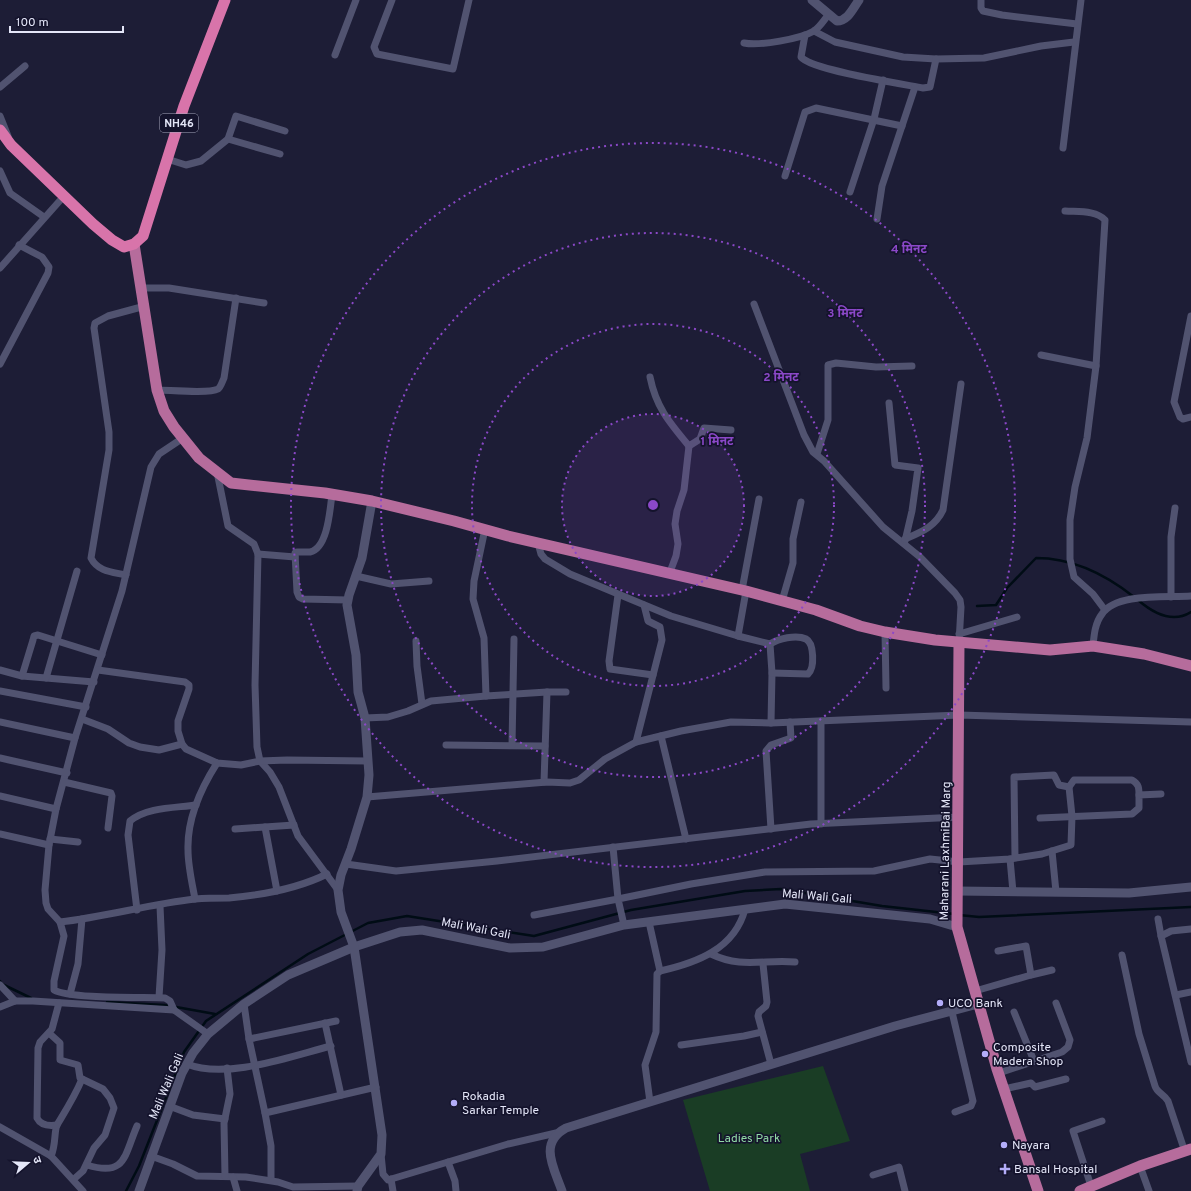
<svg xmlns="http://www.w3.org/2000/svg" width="1191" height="1191" font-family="Overpass,'Noto Sans Devanagari',sans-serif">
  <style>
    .green { fill: #1a3d25 }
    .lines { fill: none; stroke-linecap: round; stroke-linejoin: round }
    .stream { stroke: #000c15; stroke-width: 2.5 }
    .minor { stroke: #515370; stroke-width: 7 }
    .tertiary { stroke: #515370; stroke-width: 9 }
    .primary { stroke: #b66c9c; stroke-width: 11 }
    .trunk { stroke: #d874aa; stroke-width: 11 }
    .ring { fill: none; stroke: #8b48c8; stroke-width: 2; stroke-dasharray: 2 4 }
    .poi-dot { fill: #b3adf9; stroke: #14132c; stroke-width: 1.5 }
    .labels { text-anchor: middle; stroke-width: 3.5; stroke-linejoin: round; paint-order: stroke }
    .shield { fill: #14132c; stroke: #a6a7bb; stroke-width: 1 }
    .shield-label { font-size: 11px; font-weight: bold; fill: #e4e6f8 }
    .street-label { font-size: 12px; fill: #e4e6f8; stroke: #14132c }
    .poi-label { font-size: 12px; fill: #e4e6f8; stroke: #14132c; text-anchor: start }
    .park-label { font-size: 12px; fill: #91daa5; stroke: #14132c }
    .centre { fill: #8b48c8; stroke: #14132c; stroke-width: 2 }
    .ring-label { font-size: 12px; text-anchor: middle; font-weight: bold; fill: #8b48c8; stroke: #14132c; stroke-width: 3.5; stroke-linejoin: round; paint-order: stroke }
  </style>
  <rect width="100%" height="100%" fill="#1d1d36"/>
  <!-- green -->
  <path class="green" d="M823,1066L850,1141L800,1154L810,1191H710L683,1100Z"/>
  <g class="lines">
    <!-- stream -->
    <g class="stream">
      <path d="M1138,600C1153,613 1172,624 1191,612"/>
      <path d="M977,606L996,605L1007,588L1036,558C1073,558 1105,574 1134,597"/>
      <path d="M959,915L979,917L1191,907"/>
      <path d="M0,981L2,984L31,998"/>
      <path d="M107,1002L165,1005L215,1014"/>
      <path d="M126,1191L139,1166L184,1052L206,1021L308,954L368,923L407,916L534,936L631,910L745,891L781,889L882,906L954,914"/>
    </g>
    <!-- minor -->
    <g class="minor">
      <path d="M392,0L374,47L377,54L453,69L469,0"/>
      <path d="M981,0V8L983,11L1002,15L1077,24"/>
      <path d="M814,31L835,42L903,57L936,59L984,58L1041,46L1074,42"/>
      <path d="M805,35L801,57C811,70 902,84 923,88L930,87L936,59"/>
      <path d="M744,43C760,46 800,39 814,31C820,27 824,20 829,14"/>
      <path d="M335,55L356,0"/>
      <path d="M0,87L25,66"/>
      <path d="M0,116L8,136"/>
      <path d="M228,139L280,154"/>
      <path d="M1063,148L1081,0"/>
      <path d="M167,159L186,165L201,161L228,139L236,116L285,131"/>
      <path d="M0,171L10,193L44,217"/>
      <path d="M785,176L805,112L816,108L902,126"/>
      <path d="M850,192L874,119L883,80"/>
      <path d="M1065,211C1078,212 1096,210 1105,220L1096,366L1087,438L1075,487L1070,520V559L1074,577L1093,594L1105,610"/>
      <path d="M877,219L882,186L915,87"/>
      <path d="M0,268L64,196"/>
      <path d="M141,288H169L264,303"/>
      <path d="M754,304L804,435L813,452L824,461L883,527L920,557L955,593L960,600L961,607L959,643"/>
      <path d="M1191,316L1174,402L1180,417L1183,419L1191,417"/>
      <path d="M1041,355L1096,366"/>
      <path d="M0,364L48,273L49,267L42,257L19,245"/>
      <path d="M650,377C656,407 669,422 689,446"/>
      <path d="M157,390C169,390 209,394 218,389C221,387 222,382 224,378L236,298"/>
      <path d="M889,403L895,465L918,468L912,511L905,541"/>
      <path d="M183,438L159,454L151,467L122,591L75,738L56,809L49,845L45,890L46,903L48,909L60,922L64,936L54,981V990C70,999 144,997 165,998L170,1001L174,1010L208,1034"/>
      <path d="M689,446L700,439L704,428L731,430"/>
      <path d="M817,454L828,420V365L836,363L876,367L912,366"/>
      <path d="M217,472L228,526L254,544L258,554L255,685L257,747L260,761L270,772L279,787L298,836L338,890"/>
      <path d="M332,494C330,509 328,548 310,552C306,552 301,552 297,552L295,553L297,592L299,597L303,599L348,600"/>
      <path d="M485,529L474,581L473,599L484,638L486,696L547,692L544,782"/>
      <path d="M905,539C921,532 935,527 943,510L961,384"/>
      <path d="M538,543L541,554L545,559L570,574L671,616L738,636L746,591"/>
      <path d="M258,554L295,557"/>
      <path d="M670,572L676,556L678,544L675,524L677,511L684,490L689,446"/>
      <path d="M126,575C113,572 98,572 91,558L109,450V432L94,328L95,323L108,316L145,306"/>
      <path d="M356,576L391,584L429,581"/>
      <path d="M742,590L759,499"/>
      <path d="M618,595L609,661L610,669L653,675"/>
      <path d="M1171,597V537L1175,508"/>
      <path d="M782,601L793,563V539L801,502"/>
      <path d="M885,632L886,688"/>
      <path d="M959,634L1017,617"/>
      <path d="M738,636L770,644L772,673L771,723"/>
      <path d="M416,641L417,666L422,704"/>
      <path d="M770,644C778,639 796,634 806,639C814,643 815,668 808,674L772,673"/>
      <path d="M1093,646C1094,635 1095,623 1102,614C1116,592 1168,598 1191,596"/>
      <path d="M0,670L22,676L94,682"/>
      <path d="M98,670L185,682L189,685V689L178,721V731L182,744L186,749L217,763L241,765L260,761L287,760L368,761"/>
      <path d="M22,676L33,640L34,636L38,635L102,655"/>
      <path d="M46,678L77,571"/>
      <path d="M0,691L86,707"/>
      <path d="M547,692H566"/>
      <path d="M365,718L388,717L408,711L431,701L486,696"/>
      <path d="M82,719L108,729L129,743L140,747L159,750L182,744"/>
      <path d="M0,722L75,738"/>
      <path d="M661,736L686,839"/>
      <path d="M636,742L662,640L660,627L648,621L644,605"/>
      <path d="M446,745L545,746"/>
      <path d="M512,745L514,639"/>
      <path d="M0,758L67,773"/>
      <path d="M64,782L111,793L112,796L108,828"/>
      <path d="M1069,787L1074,780H1132C1139,784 1139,788 1139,795"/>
      <path d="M0,796L56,809"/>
      <path d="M367,797L547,782L570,783L579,780L605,759L636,742L681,731L731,722L771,723L959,715L1191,722"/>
      <path d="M1040,818L1132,814L1139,808V795L1161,794"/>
      <path d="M821,824V721"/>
      <path d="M265,827L277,891"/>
      <path d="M235,829L294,825"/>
      <path d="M771,829L766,751L771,745L791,738L790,722"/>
      <path d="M0,834L49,845"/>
      <path d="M50,839L78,842"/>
      <path d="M1052,851L1056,892"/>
      <path d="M1010,859L1013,892"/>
      <path d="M346,864L396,871L497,861L811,824L959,817"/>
      <path d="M195,899C192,883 188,866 188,850C187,819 201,788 217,763"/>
      <path d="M137,910L128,835L130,821C147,807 175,808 196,805"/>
      <path d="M534,915L618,899L613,847"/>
      <path d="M1158,919L1161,936"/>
      <path d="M60,922C105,917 150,904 195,899C207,898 218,898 229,898C262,895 297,889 327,874"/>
      <path d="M649,922L660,971"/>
      <path d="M624,925L618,899L691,884L765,872L874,871L930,859L959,862L1010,859L1042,854L1071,845L1072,816L1069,787L1059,785L1054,775L1014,777L1015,858"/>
      <path d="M1191,929L1171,931L1161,936L1191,1062"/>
      <path d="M711,954C742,969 764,959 795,962"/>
      <path d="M1122,955L1139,1034L1155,1086C1157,1093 1164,1094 1168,1101L1185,1152"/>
      <path d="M763,964L767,1002L766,1006L759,1012L758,1016L771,1064"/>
      <path d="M1031,975L1052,970"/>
      <path d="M0,985L15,1001"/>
      <path d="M975,991L1031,975L1026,946L998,951"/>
      <path d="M70,994L78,964L82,919"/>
      <path d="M1176,995L1191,992"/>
      <path d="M159,997L162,950L160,906"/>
      <path d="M244,1004L249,1039L265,1113L376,1087"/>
      <path d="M0,1007L15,1001H33L174,1010"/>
      <path d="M952,1012L973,1101L971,1106L955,1112"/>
      <path d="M1014,1012L1034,1061"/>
      <path d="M325,1023L341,1095"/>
      <path d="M49,1033L60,1043V1060L78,1065L80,1078L103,1089L110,1098L114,1108L105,1135L94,1148L83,1171L74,1179"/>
      <path d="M249,1039L336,1021"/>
      <path d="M681,1045L744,1036L762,1032"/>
      <path d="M187,1064C226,1080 291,1056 331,1046"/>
      <path d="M999,1073L1062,1052L1068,1047L1070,1040L1056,1003"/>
      <path d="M1004,1089L1031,1083L1035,1087L1066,1079"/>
      <path d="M650,1102L645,1065L656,1032L657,974L660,971C696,963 735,949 745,909"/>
      <path d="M169,1106L193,1115L225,1119"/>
      <path d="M265,1113L271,1146V1180"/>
      <path d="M57,1125C50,1126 41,1126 37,1118L38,1048L40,1042L52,1029L59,1003"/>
      <path d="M0,1127L51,1156L83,1191"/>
      <path d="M381,1154L383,1174L388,1180L508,1144L556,1133"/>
      <path d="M51,1156C56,1146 54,1131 57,1125C66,1110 75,1096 82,1079"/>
      <path d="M151,1156L173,1164L197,1176L246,1177L278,1182L293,1187L358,1186"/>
      <path d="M448,1162L455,1181L456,1191"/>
      <path d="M87,1165C126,1177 124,1156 137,1126"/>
      <path d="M1140,1166L1149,1191"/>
      <path d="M873,1175L899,1167L905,1191"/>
      <path d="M225,1176L224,1123L230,1094L227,1068"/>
      <path d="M233,1177L237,1191"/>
      <path d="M391,1179L393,1191"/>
      <path d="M1091,1186L1073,1131L1102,1121"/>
    </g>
    <!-- tertiary -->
    <g class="tertiary">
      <path d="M812,0L837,21C848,21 853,8 859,0"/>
      <path d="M957,891L1129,893L1191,887"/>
      <path d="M139,1191L182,1073L193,1053L208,1034L244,1004L288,975L354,947L400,932L422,930L510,948L543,947L624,925L785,904L930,919L957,927"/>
      <path d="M357,1191L358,1186L381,1154L382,1135L354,947L341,912L338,890L341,875L351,849L367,797L369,775L365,718L358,692L356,655L347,605L349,595L362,558L372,501"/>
      <path d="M562,1191C554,1168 538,1143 566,1128L895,1026L978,1004"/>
    </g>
    <!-- primary -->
    <g class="primary">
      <path d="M134,244L157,390L164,411L174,427L199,458L231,483L325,493L372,501L454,521L508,536L746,591L816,610L860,626L885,632L935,640L1050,650L1093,646L1144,654L1191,666"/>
      <path d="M959,643L957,927L997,1069L1038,1191"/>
      <path d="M1080,1191L1140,1166L1191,1149"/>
    </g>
    <!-- trunk -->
    <path class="trunk" d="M0,130L11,145L93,224L112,240L124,247L134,244L143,236L184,106L225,0"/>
  </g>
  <!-- distance rings -->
  <circle cx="653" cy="505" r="91" fill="#8b48c8" fill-opacity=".12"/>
  <g class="ring">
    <circle cx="653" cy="505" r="91"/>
    <circle cx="653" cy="505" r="181"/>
    <circle cx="653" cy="505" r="272"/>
    <circle cx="653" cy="505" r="362"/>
  </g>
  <!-- markers -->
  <g class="poi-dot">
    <circle cx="940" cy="1003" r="4"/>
    <circle cx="985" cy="1054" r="4"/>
    <circle cx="454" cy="1103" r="4"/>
    <circle cx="1004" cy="1145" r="4"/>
    <path d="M1003 1163h4v4h4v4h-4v4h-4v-4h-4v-4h4z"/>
  </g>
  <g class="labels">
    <!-- shield labels -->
    <rect class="shield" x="160" y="114" width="38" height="18" rx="3"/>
    <g class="shield-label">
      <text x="179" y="127">NH46</text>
    </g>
    <!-- street labels -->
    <g class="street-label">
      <text transform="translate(945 851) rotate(-89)" y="4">Maharani LaxhmiBai Marg</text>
      <text transform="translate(817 896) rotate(5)" y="4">Mali Wali Gali</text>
      <text transform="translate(476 928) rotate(11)" y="4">Mali Wali Gali</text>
      <text transform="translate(166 1086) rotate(-67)" y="4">Mali Wali Gali</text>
    </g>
    <!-- poi labels -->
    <g class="poi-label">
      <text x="948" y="1007">UCO Bank</text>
      <text x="993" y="1051">Composite<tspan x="993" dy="14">Madera Shop</tspan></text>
      <text x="462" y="1100">Rokadia<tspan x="462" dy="14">Sarkar Temple</tspan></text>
      <text x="1012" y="1149">Nayara</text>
      <text x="1014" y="1173">Bansal Hospital</text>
    </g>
    <!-- park labels -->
    <g class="park-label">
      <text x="749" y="1142">Ladies Park</text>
    </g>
  </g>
  <circle cx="653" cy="505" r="6" class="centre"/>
  <g class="ring-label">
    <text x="909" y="253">4 मिनट</text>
    <text x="845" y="317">3 मिनट</text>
    <text x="781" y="381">2 मिनट</text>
    <text x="717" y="445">1 मिनट</text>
  </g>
  <!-- north arrow -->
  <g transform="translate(28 1163) rotate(71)" stroke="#14132c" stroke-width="3" paint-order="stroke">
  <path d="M0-3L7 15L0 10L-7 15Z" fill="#e4e6f8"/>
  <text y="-6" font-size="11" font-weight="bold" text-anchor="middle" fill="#e4e6f8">उ</text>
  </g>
  <!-- scale -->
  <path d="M10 26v6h113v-6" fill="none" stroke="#e4e6f8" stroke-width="2"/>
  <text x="16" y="26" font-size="12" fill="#e4e6f8" stroke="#14132c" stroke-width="3" paint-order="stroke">100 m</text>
</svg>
